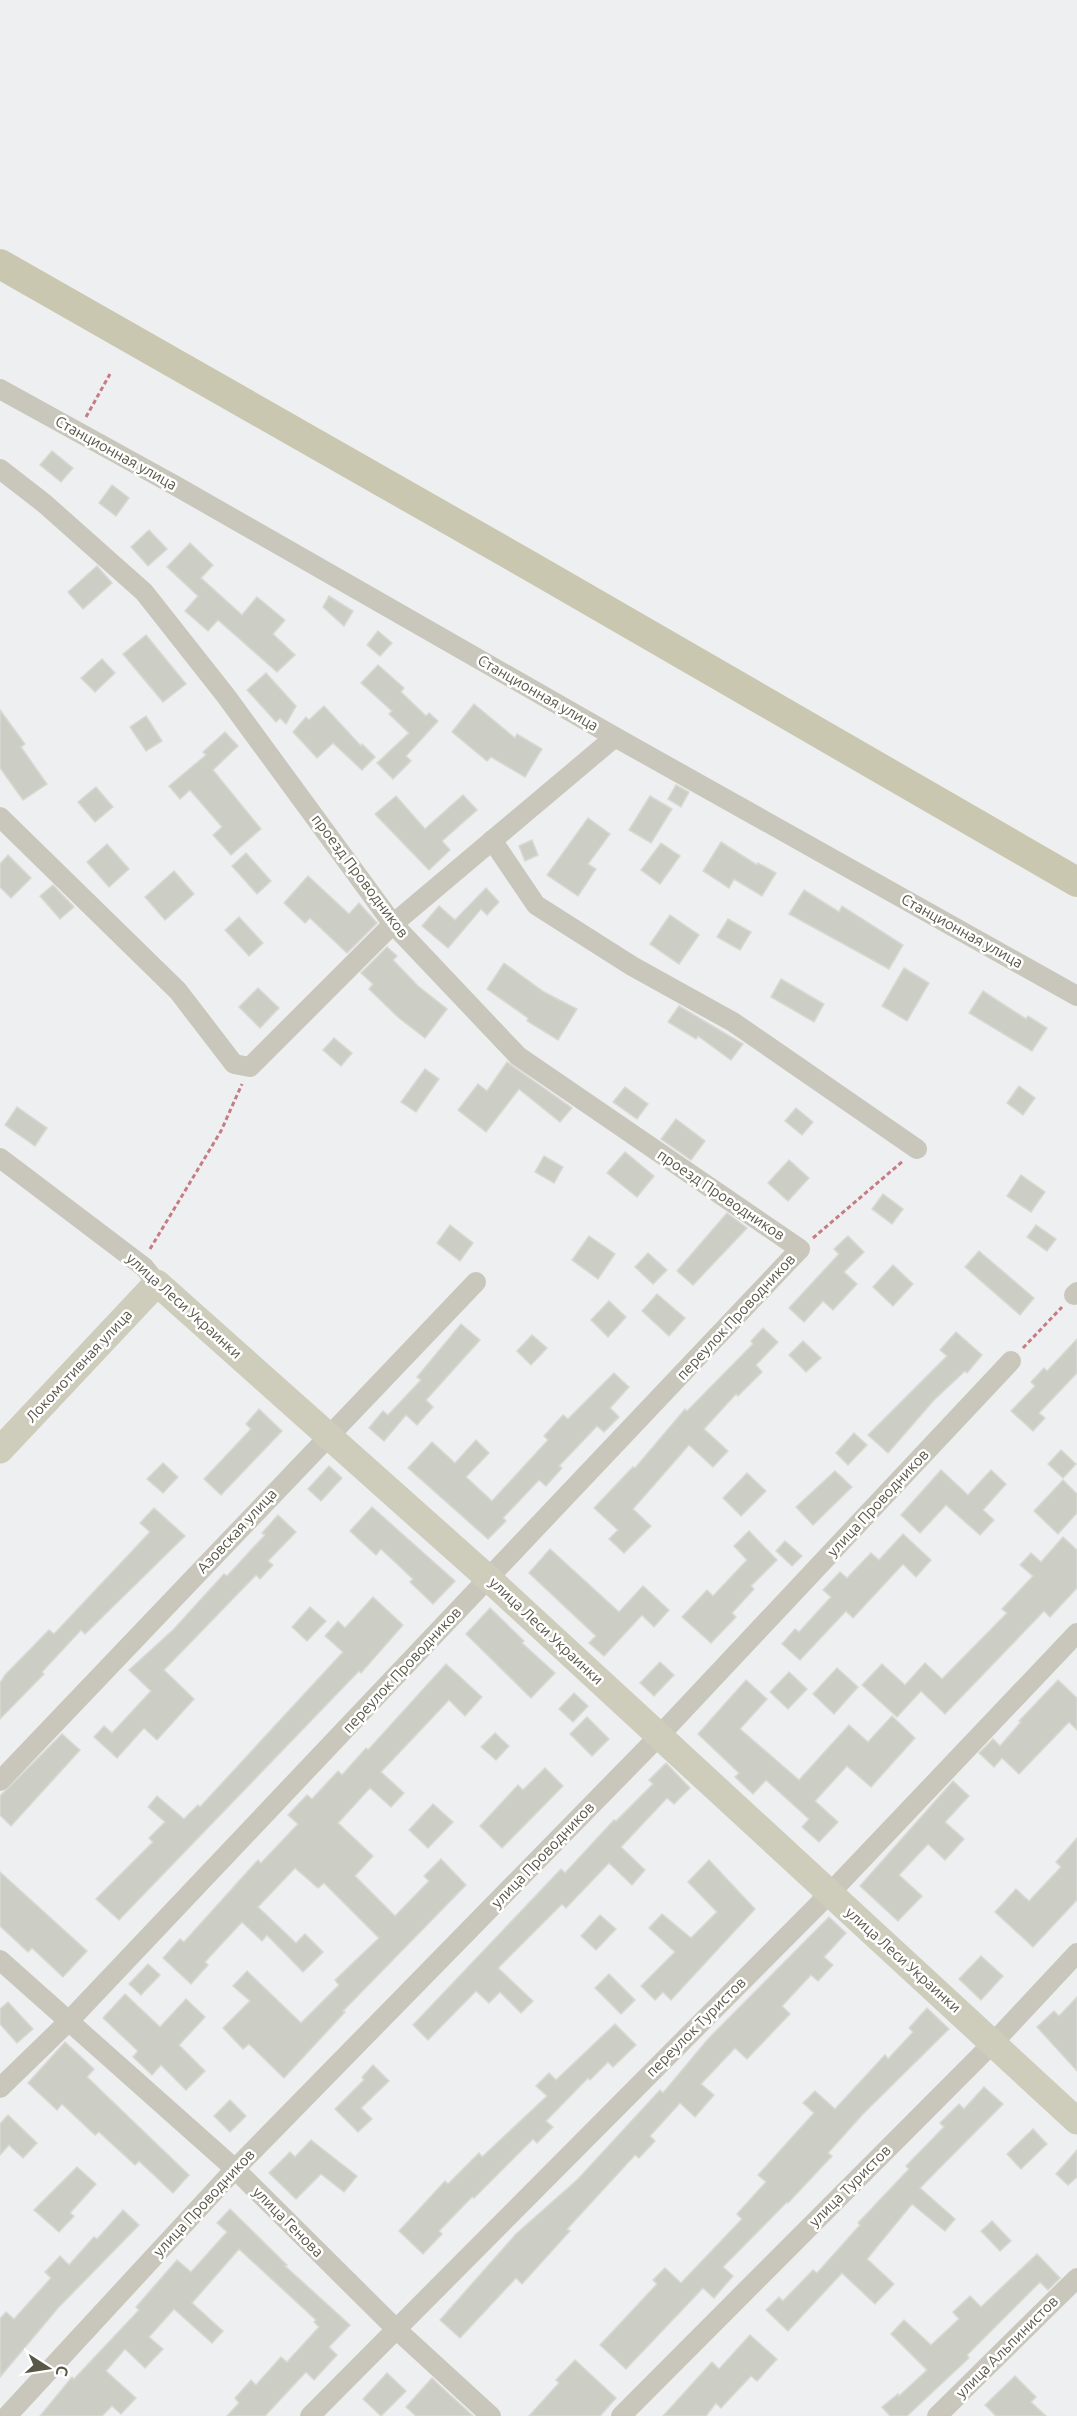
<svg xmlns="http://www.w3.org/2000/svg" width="1077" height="2416" font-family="Ubuntu,sans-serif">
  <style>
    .building { fill: #cccdc5; stroke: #d8d9d2; stroke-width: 1.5 }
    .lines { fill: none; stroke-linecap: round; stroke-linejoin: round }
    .path { stroke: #c57c84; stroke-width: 3; stroke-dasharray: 4.5 3; stroke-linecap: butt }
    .minor { stroke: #c9c7bb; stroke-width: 20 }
    .secondary { stroke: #ceccbb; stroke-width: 27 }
    .primary { stroke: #cac7b0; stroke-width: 30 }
    .labels { text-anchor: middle; stroke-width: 5; stroke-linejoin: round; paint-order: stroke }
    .street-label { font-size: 15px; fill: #595748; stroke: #fff }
  </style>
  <rect width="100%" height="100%" fill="#eeeff0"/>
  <!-- building -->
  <g class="building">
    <path d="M52,451L73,468L61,482L40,465Z"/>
    <path d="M112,485L129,498L116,516L99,503Z"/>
    <path d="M149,530L167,549L148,566L131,547Z"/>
    <path d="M190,543L213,565L201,578L242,615L257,597L285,620L273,634L295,655L277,672L218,620L208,631L185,611L198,596L167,567Z"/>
    <path d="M97,566L112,583L83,609L68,592Z"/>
    <path d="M329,596L353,611L344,626L323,607Z"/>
    <path d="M378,631L392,643L380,656L367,645Z"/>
    <path d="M146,635L186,684L163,702L123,654Z"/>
    <path d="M102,659L115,673L95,692L81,678Z"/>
    <path d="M378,665L404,688L401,692L426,716L429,713L438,721L406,756L411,761L393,779L377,763L409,733L389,714L392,711L361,683Z"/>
    <path d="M266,673L296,706L286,724L280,718L276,722L247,690Z"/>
    <path d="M474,704L515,738L517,734L542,749L525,777L491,757L487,761L452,732Z"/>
    <path d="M324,706L361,746L362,744L375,757L362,770L333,743L317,758L293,732L306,717L309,720Z"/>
    <path d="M0,710L25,744L21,747L47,784L23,800L0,768Z"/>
    <path d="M146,716L162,741L146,751L130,727Z"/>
    <path d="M225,732L238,746L213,770L261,829L231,855L213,835L222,827L190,790L180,799L169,786L206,755L203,752Z"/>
    <path d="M676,785L689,792L681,807L668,799Z"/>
    <path d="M96,787L113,807L95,822L78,802Z"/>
    <path d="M463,795L477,810L442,841L450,850L429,870L375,814L396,796L425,829Z"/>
    <path d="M650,796L672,809L651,843L629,830Z"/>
    <path d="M588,818L610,834L588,864L596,869L578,896L547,875Z"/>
    <path d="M532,840L538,855L525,861L519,846Z"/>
    <path d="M721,842L757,865L758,863L776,873L762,896L734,879L729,888L703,871Z"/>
    <path d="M661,843L680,856L660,884L641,870Z"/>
    <path d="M107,844L129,869L109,887L87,862Z"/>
    <path d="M246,853L271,881L257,894L232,866Z"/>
    <path d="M8,855L31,878L11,898L0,887V864Z"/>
    <path d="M174,871L194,894L165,920L145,897Z"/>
    <path d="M308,876L349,914L359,903L377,923L347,953L310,918L305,923L284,903Z"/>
    <path d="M53,885L74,907L60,919L40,896Z"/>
    <path d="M486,888L499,902L487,915L481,909L448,948L422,926L439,906L455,920Z"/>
    <path d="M804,890L839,912L842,906L903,945L889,969L789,914Z"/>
    <path d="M670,915L699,935L679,964L650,944Z"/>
    <path d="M239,917L263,943L249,956L225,930Z"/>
    <path d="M728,919L751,932L740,950L717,937Z"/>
    <path d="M387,947L397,956L393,960L418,986L447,1009L425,1038L399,1018L369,989L373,984L361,973Z"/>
    <path d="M504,963L544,992L577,1009L558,1040L527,1021L528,1018L487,989Z"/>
    <path d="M904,968L929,983L907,1021L882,1006Z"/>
    <path d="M781,979L824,1004L814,1022L771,997Z"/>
    <path d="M258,988L279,1008L260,1028L239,1007Z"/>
    <path d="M983,991L1026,1019L1028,1016L1047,1028L1032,1051L969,1013Z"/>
    <path d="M679,1006L743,1044L731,1060L698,1036L696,1039L668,1022Z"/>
    <path d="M334,1038L352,1053L341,1066L323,1050Z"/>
    <path d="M507,1062L572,1108L560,1122L519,1089L486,1132L458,1110L478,1084L487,1091Z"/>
    <path d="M425,1069L439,1079L416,1112L401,1102Z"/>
    <path d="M1019,1086L1035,1098L1023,1115L1007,1103Z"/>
    <path d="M625,1087L648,1104L637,1119L613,1102Z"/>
    <path d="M17,1107L47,1128L35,1146L5,1125Z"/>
    <path d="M796,1108L813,1122L802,1135L785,1121Z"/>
    <path d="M676,1119L705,1141L691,1160L661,1139Z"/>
    <path d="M625,1152L654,1176L637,1197L607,1173Z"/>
    <path d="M544,1156L563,1167L554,1183L535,1172Z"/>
    <path d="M789,1160L809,1178L788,1201L768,1183Z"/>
    <path d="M1021,1175L1045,1192L1031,1212L1007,1196Z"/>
    <path d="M883,1194L903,1209L892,1224L872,1209Z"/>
    <path d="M727,1213L747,1228L693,1285L677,1271Z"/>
    <path d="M450,1225L473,1243L460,1261L437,1243Z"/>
    <path d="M1036,1225L1056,1239L1047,1251L1027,1237Z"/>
    <path d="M589,1236L615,1254L598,1279L572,1260Z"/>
    <path d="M848,1236L864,1252L844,1272L857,1284L833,1310L823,1301L804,1322L789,1308L839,1254L834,1249Z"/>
    <path d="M979,1251L1034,1298L1020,1315L965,1267Z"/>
    <path d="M648,1253L667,1270L653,1284L635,1267Z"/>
    <path d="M893,1265L913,1284L893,1306L873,1287Z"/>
    <path d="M657,1294L685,1318L669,1336L642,1311Z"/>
    <path d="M609,1301L626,1317L608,1337L591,1320Z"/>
    <path d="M461,1324L480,1340L426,1400L433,1407L417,1425L406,1415L384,1441L369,1428L383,1411L388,1415L421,1380L417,1377Z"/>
    <path d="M763,1328L778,1342L756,1365L762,1372L738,1396L736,1394L704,1429L728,1451L713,1467L689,1445L633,1509L651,1526L624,1553L609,1539L618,1530L594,1508L633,1467L635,1468L685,1409L687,1411L753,1344L751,1341Z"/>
    <path d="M956,1332L982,1355L967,1373L965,1371L934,1400L888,1453L868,1435L947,1356L940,1350Z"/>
    <path d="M532,1335L547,1348L531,1365L517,1351Z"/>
    <path d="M1077,1339V1373L1039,1413L1045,1418L1033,1431L1011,1411L1035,1386L1031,1382L1044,1368L1047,1371Z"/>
    <path d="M803,1341L821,1358L806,1372L789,1355Z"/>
    <path d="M614,1373L629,1387L610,1408L619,1417L604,1432L597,1426L559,1466L562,1468L546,1486L539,1480L503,1518L506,1521L488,1539L408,1468L432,1442L455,1463L476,1440L489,1453L466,1477L492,1501L548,1440L544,1436L563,1415L568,1419Z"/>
    <path d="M259,1409L282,1431L221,1495L204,1479L251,1429L246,1424Z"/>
    <path d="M854,1433L867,1445L848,1465L836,1453Z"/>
    <path d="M1061,1450L1076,1464L1063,1478L1048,1464Z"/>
    <path d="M163,1463L178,1477L163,1493L147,1479Z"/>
    <path d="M329,1466L342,1478L321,1501L308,1489Z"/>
    <path d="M941,1470L968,1495L991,1470L1006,1484L983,1510L994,1520L980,1535L946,1505L920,1533L901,1515Z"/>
    <path d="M835,1471L852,1487L813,1525L796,1507Z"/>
    <path d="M747,1473L766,1491L741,1516L723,1498Z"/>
    <path d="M1063,1480L1077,1494V1513L1058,1534L1034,1511Z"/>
    <path d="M372,1507L455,1581L433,1604L410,1582L413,1579L381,1549L376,1555L350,1531Z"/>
    <path d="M154,1508L185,1536L85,1634L81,1630L42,1672L44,1674L0,1719V1683L5,1675L49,1630L54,1634L150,1532L140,1523Z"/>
    <path d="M278,1515L296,1532L268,1561L273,1565L260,1579L256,1575L164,1670L194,1699L157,1740L144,1728L117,1758L94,1737L104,1726L112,1733L151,1691L129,1670L173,1630L224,1574L227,1576L265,1535L262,1533Z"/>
    <path d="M749,1531L777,1560L751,1586L754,1589L732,1613L736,1617L711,1643L682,1617L707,1590L713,1596L747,1560L734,1546Z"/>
    <path d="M903,1534L931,1560L916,1577L903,1564L853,1618L846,1611L800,1660L782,1644L795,1629L799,1632L831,1597L823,1590L840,1572L847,1578L871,1553L879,1560Z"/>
    <path d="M1063,1537L1077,1550V1588L1050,1617L1044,1611L945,1714L921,1691L897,1717L862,1685L882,1664L905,1685L925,1663L942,1679L1007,1613L1002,1609L1033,1576L1020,1565L1031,1553L1041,1562Z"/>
    <path d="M785,1541L802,1556L792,1566L776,1551Z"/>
    <path d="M550,1549L619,1612L643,1586L669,1610L654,1627L642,1615L604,1656L589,1643L596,1636L529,1573Z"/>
    <path d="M373,1597L403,1625L361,1673L359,1671L119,1920L96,1899L153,1842L149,1838L165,1822L148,1807L157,1796L184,1819L198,1805L200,1807L343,1652L325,1636L338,1621L345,1628Z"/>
    <path d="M310,1607L326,1621L307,1641L292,1627Z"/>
    <path d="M490,1608L524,1641L522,1643L555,1673L531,1698L466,1634Z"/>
    <path d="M660,1662L674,1675L654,1696L640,1683Z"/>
    <path d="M446,1664L482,1697L465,1716L449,1700L381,1772L404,1793L391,1807L370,1788L338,1823L373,1856L355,1876L395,1916L429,1881L424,1876L441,1859L466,1885L343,2011L345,2012L284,2078L249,2044L243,2049L223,2028L250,2001L233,1986L247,1971L301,2023L339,1985L335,1980L379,1938L324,1883L318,1888L295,1868L258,1907L296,1943L305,1934L323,1952L303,1972L267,1935L262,1941L242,1922L205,1962L208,1965L191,1984L163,1958L180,1939L184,1942L258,1860L261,1863L298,1824L288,1815L307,1795L312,1799L338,1771L342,1775L366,1748L368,1750Z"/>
    <path d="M837,1668L858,1687L834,1714L813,1694Z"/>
    <path d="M789,1672L807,1689L788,1709L770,1692Z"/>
    <path d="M746,1680L767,1699L740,1729L799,1780L849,1725L868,1742L892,1716L915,1738L871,1787L847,1766L815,1801L838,1822L819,1842L802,1827L809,1819L766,1780L753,1794L735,1777L739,1773L698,1734Z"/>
    <path d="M1058,1680L1077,1698V1730L1069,1722L1019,1774L1002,1758L994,1767L979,1753L993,1739L1000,1746L1021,1722L1019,1721Z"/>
    <path d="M574,1693L588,1706L573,1722L559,1709Z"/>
    <path d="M587,1717L609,1739L592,1756L570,1734Z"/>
    <path d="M495,1733L509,1746L496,1760L481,1747Z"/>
    <path d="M62,1734L80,1750L11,1826L0,1815V1796Z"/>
    <path d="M666,1763L690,1788L674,1804L667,1798L621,1847L645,1870L632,1885L609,1863L566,1908L562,1904L498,1968L533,2001L521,2013L500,1992L489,2003L476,1991L428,2040L413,2025L561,1869L565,1873L614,1820L616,1821L653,1784L649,1780Z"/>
    <path d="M545,1768L563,1786L502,1848L480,1826L518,1785L523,1790Z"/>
    <path d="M953,1781L969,1796L945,1822L964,1839L945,1860L928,1844L899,1875L922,1896L898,1921L860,1886Z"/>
    <path d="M433,1804L453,1822L428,1848L409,1830Z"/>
    <path d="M1077,1838V1900L1033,1947L995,1912L1016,1889L1029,1901L1061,1867L1056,1862Z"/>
    <path d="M709,1860L755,1909L671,2000L663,1992L655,2000L641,1986L675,1952L649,1928L662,1914L691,1938L717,1912L688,1882Z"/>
    <path d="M0,1872L87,1951L63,1977L32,1948L28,1952L0,1926Z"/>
    <path d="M600,1915L616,1929L596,1950L581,1936Z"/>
    <path d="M829,1917L846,1933L824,1957L833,1965L818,1981L811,1975L782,2006L790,2014L747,2059L735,2048L701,2084L714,2095L695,2117L680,2103L650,2136L655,2141L639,2158L635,2155L567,2229L570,2231L522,2284L516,2278L460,2338L440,2320L516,2234L578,2179L660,2090L663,2093L708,2039Z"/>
    <path d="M981,1956L1003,1976L981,2000L959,1979Z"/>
    <path d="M148,1964L160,1975L141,1995L129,1984Z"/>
    <path d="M609,1974L635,2000L621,2014L595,1988Z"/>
    <path d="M125,1994L160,2027L186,1999L205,2017L179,2045L205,2071L186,2090L161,2065L152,2075L133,2057L138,2051L103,2018Z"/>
    <path d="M1077,1997V2071L1037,2027L1054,2011L1059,2016Z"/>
    <path d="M8,2002L33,2029L17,2043L0,2024V2009Z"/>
    <path d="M927,2008L949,2029L863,2114L828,2153L832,2156L788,2203L787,2202L723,2267L733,2276L714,2298L703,2288L626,2369L600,2345L657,2284L653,2280L665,2268L681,2283L742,2219L737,2214L766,2182L758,2175L814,2113L803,2103L815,2091L835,2109L885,2055L888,2059L913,2032L909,2028Z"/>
    <path d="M615,2024L636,2045L613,2067L608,2062L590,2080L588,2078L546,2121L553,2127L537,2143L533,2139L474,2198L472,2197L439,2231L442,2234L423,2254L399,2231L445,2181L448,2184L479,2153L482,2157L547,2096L536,2086L549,2073L556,2080Z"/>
    <path d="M65,2042L94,2069L87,2077L189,2175L173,2193L139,2161L135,2165L99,2132L95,2135L62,2104L57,2110L28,2083Z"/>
    <path d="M373,2065L389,2081L361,2108L372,2119L358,2132L335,2109L364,2080L362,2077Z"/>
    <path d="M984,2087L1003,2104L920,2188L955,2219L945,2231L912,2204L867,2259L894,2284L875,2304L842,2273L788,2331L766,2310L779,2297L783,2301L813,2270L817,2273L860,2225L858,2223L909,2169L906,2166L944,2127L940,2123L959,2104L964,2109Z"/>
    <path d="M230,2100L246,2116L230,2132L214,2116Z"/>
    <path d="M8,2115L37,2143L23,2158L9,2145L0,2155V2124Z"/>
    <path d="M1033,2129L1047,2144L1021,2169L1007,2154Z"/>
    <path d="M311,2140L357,2176L344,2192L321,2174L296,2199L269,2173L290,2152L295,2157Z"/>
    <path d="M1077,2150V2177L1068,2185L1056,2174Z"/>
    <path d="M77,2167L96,2184L70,2213L74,2216L59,2232L34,2210Z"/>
    <path d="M230,2209L287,2265L285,2266L350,2325L329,2347L337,2355L314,2380L306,2372L265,2416H227L239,2403L235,2398L251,2380L256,2385L281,2357L287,2362L319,2327L314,2322L316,2320L239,2249L192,2303L223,2331L212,2343L174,2309L149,2337L163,2349L145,2368L125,2349L106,2371L136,2398L121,2414L112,2406L102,2416H40L72,2377L74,2379L139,2310L136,2307L177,2260L191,2272L227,2232L217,2223Z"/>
    <path d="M123,2210L139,2225L58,2308L0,2377V2319L6,2312L14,2319L51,2278L45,2272L60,2256L69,2265L94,2237L97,2239Z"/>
    <path d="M992,2221L1011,2241L1000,2251L981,2231Z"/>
    <path d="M1037,2254L1060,2278L1048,2290L1040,2282L967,2355L969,2358L907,2416H890L882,2407L898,2394L899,2396L927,2370L891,2334L904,2320L931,2345L959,2319L953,2312L970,2296L981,2307Z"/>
    <path d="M750,2335L777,2359L757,2381L751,2376L721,2408L716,2403L706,2416H663L712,2362L719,2369Z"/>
    <path d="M575,2360L616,2398L600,2416H529L559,2383L556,2380Z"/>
    <path d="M387,2373L406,2391L381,2416L363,2399Z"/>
    <path d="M1015,2376L1036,2397L1031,2402L1046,2416H996L985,2405Z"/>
    <path d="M432,2378L437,2383L473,2416H416L406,2407Z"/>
  </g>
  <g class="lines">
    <!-- path -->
    <g class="path">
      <path d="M86,417L110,374"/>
      <path d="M813,1238L903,1161"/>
      <path d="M150,1249L221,1131L242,1084"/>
      <path d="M1023,1348L1062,1307"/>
    </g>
    <!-- minor -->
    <g class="minor">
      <path d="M0,389L176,486L615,737L1077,996"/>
      <path d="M0,469L45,504L144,592L226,696L393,924L518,1056L800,1249L68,2022L0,2088"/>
      <path d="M0,817L178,991L234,1064L250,1067L393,924L615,737"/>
      <path d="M492,840L536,905L632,966L733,1022L917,1149"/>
      <path d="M0,1158L144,1267L157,1283"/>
      <path d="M1074,1295L1077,1292"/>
      <path d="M0,1781L476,1282"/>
      <path d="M0,1960L235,2169L396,2329L491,2416"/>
      <path d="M7,2416L235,2169L659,1736L1011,1361"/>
      <path d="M310,2416L830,1893L1077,1633"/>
      <path d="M621,2416L994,2042L1077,1953"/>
      <path d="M937,2416L1077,2278"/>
    </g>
    <!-- secondary -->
    <path class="secondary" d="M0,1450L157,1283L489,1579L1077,2121"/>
    <!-- primary -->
    <path class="primary" d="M0,264L530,566L1077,882"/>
  </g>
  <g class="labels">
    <!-- street labels -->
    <g class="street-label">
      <text transform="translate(116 453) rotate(29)" y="5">Станционная улица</text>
      <text transform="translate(538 693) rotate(30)" y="5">Станционная улица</text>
      <text transform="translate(360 876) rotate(53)" y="5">проезд Проводников</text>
      <text transform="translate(962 931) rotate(29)" y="5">Станционная улица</text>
      <text transform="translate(721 1195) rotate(34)" y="5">проезд Проводников</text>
      <text transform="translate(184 1306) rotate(42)" y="5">улица Леси Украинки</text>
      <text transform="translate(736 1317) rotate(-47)" y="5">переулок Проводников</text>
      <text transform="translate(79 1366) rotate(-47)" y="5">Локомотивная улица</text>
      <text transform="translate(878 1503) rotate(-47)" y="5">улица Проводников</text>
      <text transform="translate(237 1531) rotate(-47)" y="5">Азовская улица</text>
      <text transform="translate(546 1631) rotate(43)" y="5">улица Леси Украинки</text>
      <text transform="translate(402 1670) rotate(-47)" y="5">переулок Проводников</text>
      <text transform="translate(543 1855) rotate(-46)" y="5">улица Проводников</text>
      <text transform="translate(903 1960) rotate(42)" y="5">улица Леси Украинки</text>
      <text transform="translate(696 2027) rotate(-45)" y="5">переулок Туристов</text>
      <text transform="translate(850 2186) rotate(-45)" y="5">улица Туристов</text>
      <text transform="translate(204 2203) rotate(-47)" y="5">улица Проводников</text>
      <text transform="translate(288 2222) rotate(45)" y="5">улица Генова</text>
      <text transform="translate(1007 2347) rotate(-45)" y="5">улица Альпинистов</text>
    </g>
  </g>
  <!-- north arrow -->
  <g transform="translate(48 2368) rotate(102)" stroke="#ffffff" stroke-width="4.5" paint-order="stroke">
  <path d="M0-4.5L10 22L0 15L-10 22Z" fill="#595748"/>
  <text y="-9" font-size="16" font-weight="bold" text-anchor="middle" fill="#595748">С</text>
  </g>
</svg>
